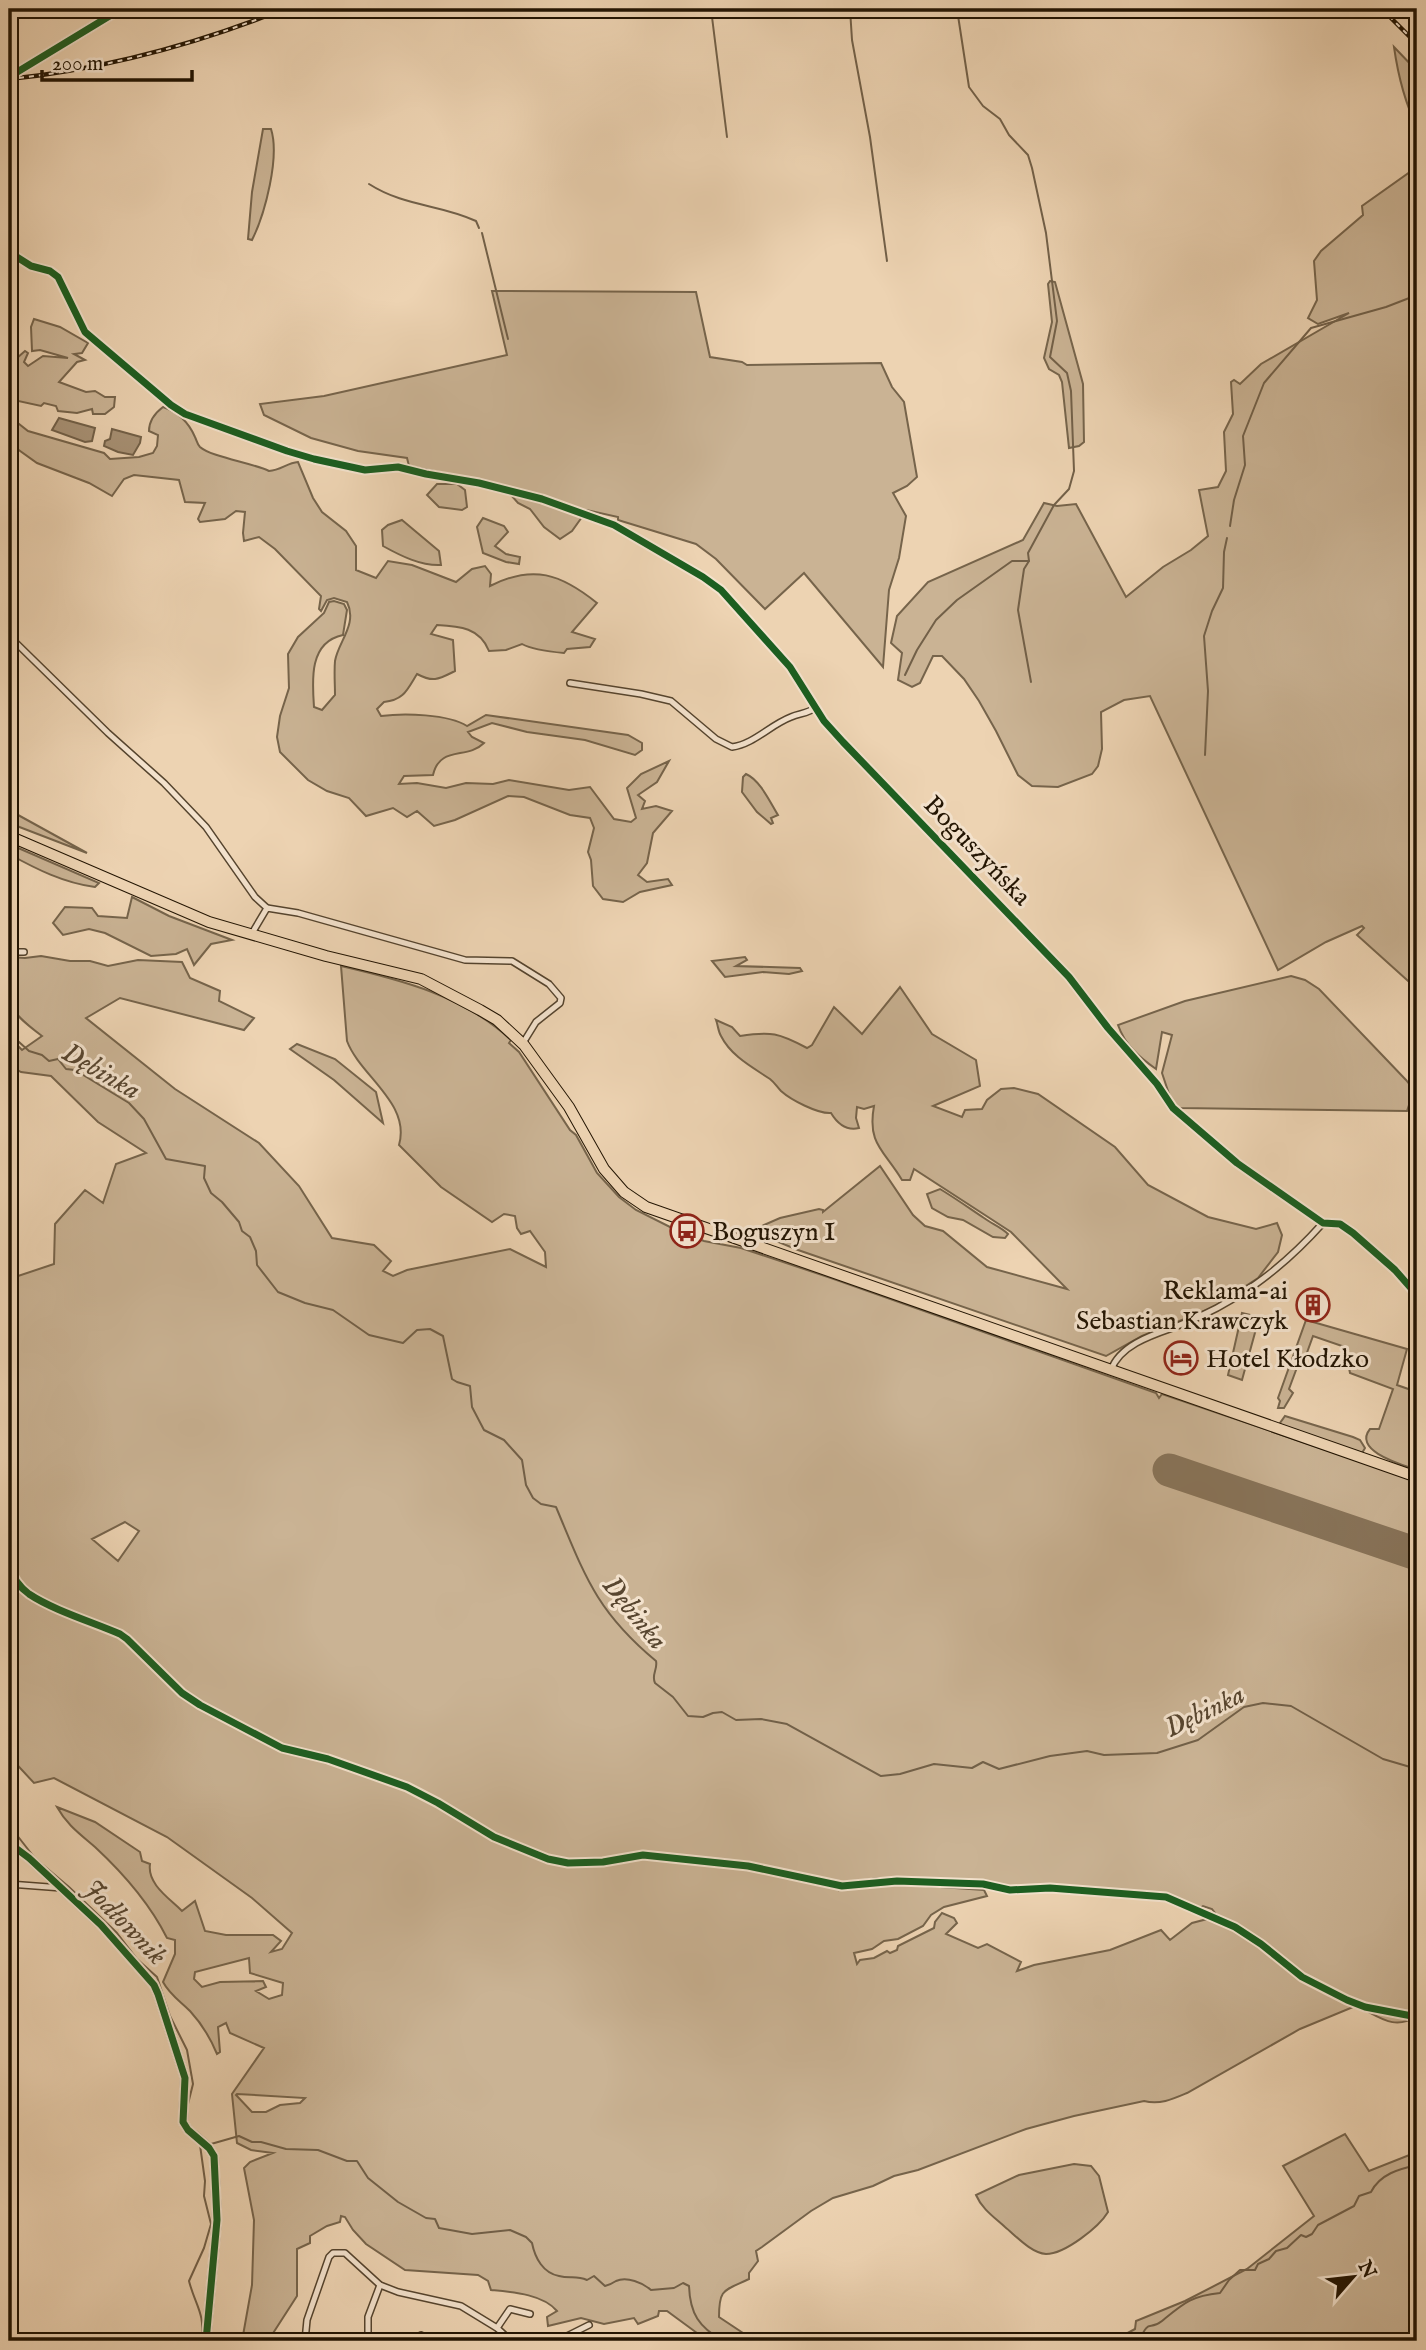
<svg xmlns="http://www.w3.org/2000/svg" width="1426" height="2350" font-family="'IM FELL English',serif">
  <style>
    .green { fill: #cab394; stroke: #76644b; stroke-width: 2; fill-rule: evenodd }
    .water { fill: #a89276; stroke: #726048; stroke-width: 2 }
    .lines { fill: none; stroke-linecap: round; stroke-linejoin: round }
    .stream { stroke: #726048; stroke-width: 2 }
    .runway { stroke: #88745a; stroke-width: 33 }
    .street-casing { stroke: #55442e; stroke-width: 8 }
    .secondary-casing { stroke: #221402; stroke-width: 10 }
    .highway-casing { stroke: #221402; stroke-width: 12 }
    .street { stroke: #f3e2cd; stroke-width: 5 }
    .secondary { stroke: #f3e2cd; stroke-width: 8 }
    .highway { stroke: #edd3b2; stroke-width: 10 }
    .rail-casing { stroke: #221402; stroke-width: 4.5 }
    .rail { stroke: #f3e2cd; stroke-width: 2; stroke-dasharray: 5; stroke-linecap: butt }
    .cycleway-casing { stroke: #f3e2cd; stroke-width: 11 }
    .cycleway { stroke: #1b5e20; stroke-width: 7 }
    .labels { text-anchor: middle; stroke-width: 6; stroke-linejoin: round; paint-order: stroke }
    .street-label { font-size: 26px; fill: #221402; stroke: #f3e2cd }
    .poi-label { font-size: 26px; fill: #221402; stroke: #f3e2cd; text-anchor: start }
    .water-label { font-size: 28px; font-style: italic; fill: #584630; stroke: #f3e2cd }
  </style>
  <rect width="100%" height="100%" fill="#edd3b2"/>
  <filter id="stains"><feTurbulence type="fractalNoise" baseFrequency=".00286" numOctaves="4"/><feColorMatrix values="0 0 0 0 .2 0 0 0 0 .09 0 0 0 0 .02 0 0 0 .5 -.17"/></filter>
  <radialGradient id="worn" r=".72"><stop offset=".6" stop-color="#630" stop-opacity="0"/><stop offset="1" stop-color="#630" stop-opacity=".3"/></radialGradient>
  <!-- green -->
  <g class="green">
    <path d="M1394,47L1417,71V127C1404,101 1398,75 1394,47Z"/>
    <path d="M263,129H271C280,157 265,214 252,240L248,239L252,192Z"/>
    <path d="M1417,167V989L1357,935L1364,928L1362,926L1326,942L1278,970L1150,696L1124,700L1101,712L1102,749L1098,766L1092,774L1058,787L1032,786L1018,775L996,731L979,701L964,679L942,656H933L920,683L912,687L898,680L902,653L891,643L897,616L928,582L1023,540L1044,503L1057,506L1076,504L1126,597L1163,567L1191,550L1208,536L1199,490L1218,487L1226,471L1224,432L1233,414L1231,382L1234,380L1240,384L1261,364L1349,313L1318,324L1308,318L1317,300L1314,261L1321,251L1363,215L1362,206Z"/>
    <path d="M1050,281L1055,282L1083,384L1084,442L1079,446L1069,448L1062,382L1059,375L1049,369L1044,358L1052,322L1048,284Z"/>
    <path d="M492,291L696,292L710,357L742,362L747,365L881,363L892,387L904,402L917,477L907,486L893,493L906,516L899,558L889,590L883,667L804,573L765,609L716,559L696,544L618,520V517L587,510L572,531L560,539L544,527L530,509L518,503L502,485L409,466L407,458L358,451L311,438L264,415L260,404L324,396L507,355Z"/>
    <path d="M34,319L60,327L88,343L82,353L74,354L85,360L77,362L59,382L86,392L95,391L105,397H115L114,407L105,414H93L92,409L77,413L58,411L56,406L44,403L41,406L9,399V365L25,351L28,353L24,362L28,366L43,356L68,358L40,350L32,351L31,327Z"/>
    <path d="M163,407C178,412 189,423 195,437C197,441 197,444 200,447C211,457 253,463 269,471C281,470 287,463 298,462L313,498L322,512L346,531L356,546V570L376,578L388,561L412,565L456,582L472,569L485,566L491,574L490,586C533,564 561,574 597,603L572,632L595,639L590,647L567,649L564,653C553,652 531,649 522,644L506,650L489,651C480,628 460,626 437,625L431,634L453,640L455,671C439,679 434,683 417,674C407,690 404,700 384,702L377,709L381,716C404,713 448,714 467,726L486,715L628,735L642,743V750L635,755L585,740L527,732L492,723L468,732L472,737L484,743C467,760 440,745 433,775L404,776L399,784L417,783L446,788L466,783L493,784L509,780L569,790L590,787L614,819L631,822L636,818L627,788L641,774L669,761L657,782L638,795L645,801L642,809L656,806L672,811L653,833L647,863L638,875L647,882L668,879L672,885L640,892L623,902L603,899L593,886L591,860L588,852L594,828L590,818L570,815L524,797L508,796L455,820L434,826L417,811L407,817L393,808L366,816L349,798L327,791L308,780L280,752L277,737L280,716L289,688L288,654L298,637L324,613L329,602L334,601L344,604L347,610L343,635C309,642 312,680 314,707L322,710L335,695C335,684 334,672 335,661C338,642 358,624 347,602L334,598L327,600L321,611L319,609L321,596L275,549L259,537L244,541L243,533L245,512L236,511L225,519L200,522L198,519L205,503L185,502L179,480L134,475L124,479L112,496L89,483L37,463L9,443V416L28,431L104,453L110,459L139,457L153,453L157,446L158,435L149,431C149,421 155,413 163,407Z"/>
    <path d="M437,484H457L465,490L467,507L462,510L439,507L427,495Z"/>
    <path d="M483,518L504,526L508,532L495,546L506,554L520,557L519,564L506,562L483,553L477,527Z"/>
    <path d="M402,520L439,551L441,565C421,566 401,556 383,546L382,530L388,525Z"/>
    <path d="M746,774C760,780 770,802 778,815L771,818L773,823L771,824L757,812L742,792L743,777Z"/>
    <path d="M9,810L87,853L9,823Z"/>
    <path d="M9,844L99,883L95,887C64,883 36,869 9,854Z"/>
    <path d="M132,897L169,916L232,940L211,944L194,965L187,949L176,954L151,956L105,933L89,929L63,935L53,923L65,907L92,908L98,916L127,918Z"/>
    <path d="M41,956L70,961H90L108,966L138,960L182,962L190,978L220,991L219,1001L254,1018L244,1030L120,998L86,1018L175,1089L259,1143L299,1186L332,1238L374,1245L391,1261L383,1271L393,1276L407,1270L510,1249L546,1267L545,1252L530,1231L521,1234L517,1228L515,1216L504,1214L492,1222L441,1187L399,1145C411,1103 360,1076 347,1041L341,966C402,980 464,996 511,1040L509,1043L519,1052L570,1130L576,1135L597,1173L619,1197L636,1210L678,1231L704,1241L741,1248L831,1278L1156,1393L1159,1398L1162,1394L1417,1481V2016C1394,2031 1380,2017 1359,2007H1353L1300,2029L1187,2093C1173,2099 1160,2105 1144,2101L1074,2116L1026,2129L918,2170L894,2176L873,2186L833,2198L811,2211L762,2247L756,2251L758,2261L749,2273V2279C724,2291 719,2288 719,2317L755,2341H688L697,2333L667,2311H659L658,2316L638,2324L634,2318L604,2324L581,2318L548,2326L547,2317L557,2311C543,2294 512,2292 491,2290L488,2281L478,2275L405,2270L366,2244L353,2230L345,2217L341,2216L340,2222L327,2226L310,2236V2243L297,2249V2296L268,2341H242L252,2285L254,2220L244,2168L250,2162L273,2153L251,2150L237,2143L232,2094L264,2048L230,2033L226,2023L218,2027L220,2052L217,2054C210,2037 202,2024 190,2011C180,2001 170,1995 163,1982L175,1954V1940L167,1938C150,1904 123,1873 95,1847C80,1834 67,1825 57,1807L95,1822L140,1852L142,1861L150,1864C147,1884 169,1898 182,1911L195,1901L205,1931L226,1935H273L281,1941L271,1952L282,1949L292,1933L252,1898L167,1837L54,1778L34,1783L9,1756V1279L54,1264L55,1224L85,1190L103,1203L116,1164L146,1153L98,1122L51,1076L21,1072L9,1065V1037L22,1050L42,1036C2,1006 9,1005 9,957L25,958ZM125,1522L139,1531L118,1561L92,1539ZM877,1878L945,1880L989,1889L1050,1888L1145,1895L1166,1897L1197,1910L1203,1906L1212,1909L1215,1913L1211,1918L1192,1923L1170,1940L1161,1930L1110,1950L1034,1965L1017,1971L1021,1962L987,1944L978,1948L946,1934L957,1923L954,1918L942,1913L935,1922L934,1928L898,1946L897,1950L890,1953L887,1951L874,1958L860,1960L857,1964L854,1953L872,1949L884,1941L898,1939L923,1926L931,1915L944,1907L987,1896L984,1890L882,1883L840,1890L844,1884ZM249,1958L250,1973L283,1983L282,1995L269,1999L256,1991L266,1987L263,1981L220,1982L202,1987L194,1979L195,1972ZM236,2095L237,2094L305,2098L300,2103L280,2105L266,2112H252Z"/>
    <path d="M745,957L747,960L736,966L800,968L802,971L789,974L763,972L725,977L712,961Z"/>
    <path d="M1291,976L1305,980L1319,989L1406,1080L1414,1090L1407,1111L1179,1108L1171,1100L1162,1073L1172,1035L1162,1032L1156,1069C1139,1057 1125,1045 1118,1025L1185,1001Z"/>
    <path d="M900,987L932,1034L976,1060L980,1086L933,1106L962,1117L965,1110L982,1109L987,1100L1001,1089L1014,1088L1038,1094L1115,1147L1148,1185L1208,1217L1256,1229L1277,1223L1282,1235L1278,1252L1258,1278L1212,1308L1142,1336L1106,1356L798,1250L759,1234L752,1237L746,1233L780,1218L819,1209L823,1210V1212L880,1166L913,1215L925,1226L943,1231L987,1267L1067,1289L1011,1232L914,1169L910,1180H902C884,1150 867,1144 874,1106L864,1109L857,1107L856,1118L859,1128C846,1131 837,1123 831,1113C818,1114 791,1100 781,1091C777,1087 775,1083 770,1079C752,1067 731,1056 721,1036C718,1031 718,1025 716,1020L732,1027L740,1036C771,1031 779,1033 807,1048L812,1045L834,1007L862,1034Z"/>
    <path d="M297,1044L335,1059L376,1092L383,1123L334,1080L290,1049Z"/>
    <path d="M940,1189C955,1198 969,1208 984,1218C992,1224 1001,1227 1008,1234L1005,1238L993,1237L963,1220L948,1217L932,1208L927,1194Z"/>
    <path d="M1242,1313L1251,1315L1256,1329L1242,1380L1228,1375Z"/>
    <path d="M1306,1320L1407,1349L1397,1385L1417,1392V1470C1403,1465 1352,1451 1370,1429H1379L1393,1389L1350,1373L1345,1347L1313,1336L1304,1361L1299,1362L1289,1389L1293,1393L1284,1408H1278L1280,1401L1278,1398Z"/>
    <path d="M1285,1416L1353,1437L1360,1440L1365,1448L1362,1453L1281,1426L1280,1423Z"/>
    <path d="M1345,2134L1369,2171L1417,2152V2341H1113L1135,2329L1136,2321L1185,2301L1247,2269L1314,2216L1283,2166Z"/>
    <path d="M1074,2164L1091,2166L1099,2176L1108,2212C1099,2227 1065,2254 1046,2254C1031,2253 1016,2236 1005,2227C994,2217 982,2209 976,2195L1019,2175Z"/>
  </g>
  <!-- water -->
  <g class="water">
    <path d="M59,418L95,428L92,441L85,442L52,430Z"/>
    <path d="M112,429L141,437L140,443L133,455L118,452L104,446L105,441L110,439Z"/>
  </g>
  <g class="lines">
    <!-- stream -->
    <g class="stream">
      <path d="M711,9L727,137"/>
      <path d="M850,9L852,40L870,137L887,261"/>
      <path d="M957,9L969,87L983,106L1000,119L1009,135L1028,155L1032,168L1046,233L1057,321L1050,357L1067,373L1071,391L1074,471L1069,489L1054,505L1028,553L1029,561L1024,569L1018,610L1031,682"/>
      <path d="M369,184C405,207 440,204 476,221L479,228"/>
      <path d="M482,233L508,339"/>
      <path d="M1230,526L1234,500L1245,465L1243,436L1264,383L1311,328L1386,307L1417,295"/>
      <path d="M905,675L917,650L936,620L957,600L1012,561H1029"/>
      <path d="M1205,755L1208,691L1204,636L1212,611L1223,588L1224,552L1227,538"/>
      <path d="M9,1033L29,1051L42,1055L49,1061L58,1059L66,1069L75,1070L129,1103L144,1119L166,1159L205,1166L204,1178L211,1193L222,1202L239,1222L242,1231L250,1237L256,1251L257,1265L278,1292L305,1303L333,1310L369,1335L403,1343L417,1330L430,1329L443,1336L452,1379L457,1382L470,1386L472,1407L484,1430L504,1440L522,1460L526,1485L533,1498L541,1504L556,1507C585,1576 596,1611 656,1661C658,1669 651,1675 655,1683L673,1697L688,1716L703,1717L713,1713L722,1712L736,1720L761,1719L787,1724L881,1776L900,1774L934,1764L972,1768L983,1762L999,1769L1050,1756L1087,1751L1104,1755L1157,1753L1198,1740L1244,1707L1263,1703L1291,1706L1383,1759L1417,1769"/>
      <path d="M9,1825L34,1857"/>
      <path d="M43,1865L69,1887L117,1933L137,1959L157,1977L170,2016L187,2050L193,2084L188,2104"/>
      <path d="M196,2131L211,2144L239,2136L252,2142H261L286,2149L318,2150L347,2161H357L368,2178L398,2202L426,2218L435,2219L439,2228L472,2234L510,2230L526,2237L532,2243C535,2258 543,2273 559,2276C570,2279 576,2275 587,2280L594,2276L605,2286C609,2285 613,2283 616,2281C627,2276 643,2283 651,2290L674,2288L683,2283L689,2286C690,2314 699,2327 723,2341"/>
      <path d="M200,2145L205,2181L204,2196L211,2224L204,2248L189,2281C195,2305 206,2314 201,2341"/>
      <path d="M1139,2341C1150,2317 1148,2332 1162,2321C1184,2303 1191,2296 1220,2293L1229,2280L1240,2270H1255L1258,2264L1269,2259L1276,2251L1287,2248L1301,2235L1306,2237L1312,2234L1318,2225L1354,2206L1359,2196L1371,2192C1380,2174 1399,2169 1417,2165"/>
    </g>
    <!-- runway -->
    <path class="runway" d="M1169,1470L1417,1554"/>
    <defs>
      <g id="street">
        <path d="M9,252L31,266L50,271L58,277L85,332L171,405L185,414L287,451L314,459L365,470L398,467L426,474L479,483L542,499L614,525L703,577L721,590L790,667L824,721L843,742L1069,977L1108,1028L1157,1084L1173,1108L1237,1163L1323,1223L1340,1224L1353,1233L1395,1270L1417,1295"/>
        <path d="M9,636L108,733L164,783L206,827L255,897L267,908"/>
        <path d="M570,683L641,694L671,701L716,739L732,747C754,744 770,725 791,717C800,713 808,714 816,707"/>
        <path d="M251,935L267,908L298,913L465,960L512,961L549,984L561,998L560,1003L536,1022L523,1043"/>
        <path d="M9,952H24"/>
        <path d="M1111,1370C1120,1345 1152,1335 1175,1327C1235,1304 1280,1271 1323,1223"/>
        <path d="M9,1884L62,1888"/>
        <path d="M497,2328L510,2309L530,2314"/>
        <path d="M421,2335L423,2341"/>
        <path d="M290,2341L304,2339"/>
        <path d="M305,2341L307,2320L329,2257L333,2253H345L380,2285L398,2292L461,2306L497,2328L511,2341"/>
        <path d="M368,2341V2317L380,2285"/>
        <path d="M557,2341L589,2325"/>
      </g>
      <g id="secondary">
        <path d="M9,77L121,9"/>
        <path d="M9,1843L29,1858L101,1925L154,1985L158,1994L185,2078L183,2122L188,2130L209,2148L214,2156L217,2220L206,2341"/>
      </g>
      <path id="highway" d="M9,836L209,922L326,956L421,979L480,1010L497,1020L524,1045L569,1107L604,1169L624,1192L646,1207L1417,1477"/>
    </defs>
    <!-- street casing -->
    <use href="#street" class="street-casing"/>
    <!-- secondary casing -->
    <use href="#secondary" class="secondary-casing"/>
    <!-- highway casing -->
    <use href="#highway" class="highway-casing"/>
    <!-- street -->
    <use href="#street" class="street"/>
    <!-- secondary -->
    <use href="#secondary" class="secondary"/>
    <!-- highway -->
    <use href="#highway" class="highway"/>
    <defs>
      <g id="rail">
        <path d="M1382,9L1417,44"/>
        <path d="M9,79C105,69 194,45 284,9"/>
      </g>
    </defs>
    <!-- rail casing -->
    <use href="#rail" class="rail-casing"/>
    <!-- rail -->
    <use href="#rail" class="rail"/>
    <defs>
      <g id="cycleway">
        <path d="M9,77L121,9"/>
        <path d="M9,252L31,266L50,271L58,277L85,332L171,405L185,414L287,451L314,459L365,470L398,467L426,474L479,483L542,499L614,525L703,577L721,590L790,667L824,721L843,742L1069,977L1108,1028L1157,1084L1173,1108L1237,1163L1323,1223L1340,1224L1353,1233L1395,1270L1417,1295"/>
        <path d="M9,1568C14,1578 19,1587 29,1594C53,1610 92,1622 120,1634L127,1639L182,1693L200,1705L282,1748L328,1759L407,1787L438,1803L494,1837L548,1859L568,1863L603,1862L643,1855L748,1866L842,1886L897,1881L983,1884L1010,1890L1050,1888L1166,1897L1235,1927L1261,1944L1302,1977L1347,2000L1365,2007L1417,2017"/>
        <path d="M9,1843L29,1858L101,1925L154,1985L158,1994L185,2078L183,2122L188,2130L209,2148L214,2156L217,2220L206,2341"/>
      </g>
    </defs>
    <!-- cycleway casing -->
    <use href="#cycleway" class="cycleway-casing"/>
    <!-- cycleway -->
    <use href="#cycleway" class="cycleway"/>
  </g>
  <!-- icons -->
  <defs>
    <symbol id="bus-ring" viewBox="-11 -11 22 22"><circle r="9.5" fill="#f3e2cd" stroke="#8f2418" stroke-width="1.5"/><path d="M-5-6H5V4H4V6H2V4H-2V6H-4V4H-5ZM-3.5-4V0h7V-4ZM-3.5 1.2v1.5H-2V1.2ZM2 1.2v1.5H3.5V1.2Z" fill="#8f2418"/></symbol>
    <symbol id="building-ring" viewBox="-11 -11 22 22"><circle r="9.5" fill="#f3e2cd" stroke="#8f2418" stroke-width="1.5"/><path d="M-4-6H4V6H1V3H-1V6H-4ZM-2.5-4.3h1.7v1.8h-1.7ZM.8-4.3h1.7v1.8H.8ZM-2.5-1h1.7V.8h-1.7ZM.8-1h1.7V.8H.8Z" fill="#8f2418"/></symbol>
    <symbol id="hotel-ring" viewBox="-11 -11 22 22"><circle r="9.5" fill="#f3e2cd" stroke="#8f2418" stroke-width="1.5"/><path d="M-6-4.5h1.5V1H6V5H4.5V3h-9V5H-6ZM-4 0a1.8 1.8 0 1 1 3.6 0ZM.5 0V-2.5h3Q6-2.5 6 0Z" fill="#8f2418"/></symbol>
  </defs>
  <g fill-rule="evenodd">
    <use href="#bus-ring" x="668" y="1212" width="38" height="38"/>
    <use href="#building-ring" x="1294" y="1286" width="38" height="38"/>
    <use href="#hotel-ring" x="1162" y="1339" width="38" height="38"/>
  </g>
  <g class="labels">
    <!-- street labels -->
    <g class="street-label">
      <text transform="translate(978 850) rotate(46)" y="9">Boguszyńska</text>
    </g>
    <!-- poi labels -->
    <g class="poi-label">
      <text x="712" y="1240">Boguszyn I</text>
      <text x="1288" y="1299" text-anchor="end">Reklama-ai<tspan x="1288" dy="30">Sebastian Krawczyk</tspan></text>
      <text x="1206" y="1367">Hotel Kłodzko</text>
    </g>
    <!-- water labels -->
    <g class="water-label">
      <text transform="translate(102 1070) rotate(30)" y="10">Dębinka</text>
      <text transform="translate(636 1612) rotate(51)" y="10">Dębinka</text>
      <text transform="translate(1204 1710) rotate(-26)" y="10">Dębinka</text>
      <text transform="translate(126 1921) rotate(46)" y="10">Jodłownik</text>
    </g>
  </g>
  <!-- margin -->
  <rect width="1426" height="2350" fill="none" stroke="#edd3b2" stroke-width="35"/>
  <rect x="10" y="10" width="1405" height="2329" fill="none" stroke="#221402" stroke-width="3.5"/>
  <rect x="18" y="18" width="1391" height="2315" fill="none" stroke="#221402" stroke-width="2"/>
  <!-- north arrow -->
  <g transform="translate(1353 2277) rotate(62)" stroke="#f3e2cd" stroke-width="5" paint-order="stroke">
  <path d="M0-5L12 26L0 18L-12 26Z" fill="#221402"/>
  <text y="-10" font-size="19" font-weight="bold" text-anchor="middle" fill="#221402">N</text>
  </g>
  <!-- scale -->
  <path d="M42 70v10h150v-10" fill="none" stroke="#221402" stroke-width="3.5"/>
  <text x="52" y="70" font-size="21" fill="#221402" stroke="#f3e2cd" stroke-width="5" paint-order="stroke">200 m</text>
  <rect width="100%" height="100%" filter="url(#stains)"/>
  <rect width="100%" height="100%" fill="url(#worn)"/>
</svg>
